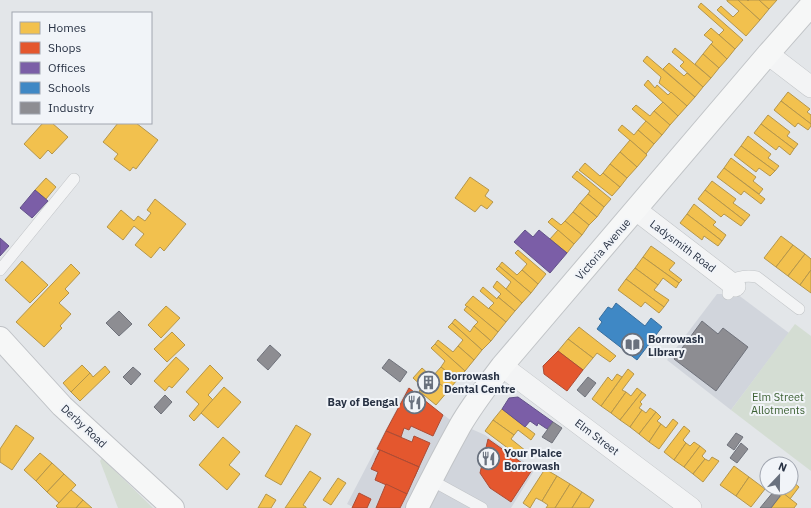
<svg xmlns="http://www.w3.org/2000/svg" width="811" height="508" font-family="'IBM Plex Sans',sans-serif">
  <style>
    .built { fill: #d1d5dc }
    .green { fill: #d4ddd3 }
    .homes { fill: #f2c14e; stroke: #b5964b }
    .shops { fill: #e4572e; stroke: #ac4c35 }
    .offices { fill: #7b5ea7; stroke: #625189 }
    .schools { fill: #3f88c5; stroke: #386e9e }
    .industry { fill: #8d8d92; stroke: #6f727b }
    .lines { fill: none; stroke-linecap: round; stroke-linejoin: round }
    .lane-casing { stroke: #c1c4c7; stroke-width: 12 }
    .street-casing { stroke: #c1c4c7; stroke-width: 22 }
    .secondary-casing { stroke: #c1c4c7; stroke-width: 24 }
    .primary-casing { stroke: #bfc2c6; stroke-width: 24 }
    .lane { stroke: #f3f4f5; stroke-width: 11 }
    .street { stroke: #f3f4f5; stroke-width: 21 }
    .secondary { stroke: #f6f7f7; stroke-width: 22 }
    .primary { stroke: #f6f7f7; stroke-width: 22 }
    .labels { text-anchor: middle; stroke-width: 4; stroke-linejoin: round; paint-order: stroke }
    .street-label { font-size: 11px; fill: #283244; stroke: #f1f4f8 }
    .poi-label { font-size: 11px; font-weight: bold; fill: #283244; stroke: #f1f4f8; text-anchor: start }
    .park-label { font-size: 11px; fill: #3d6134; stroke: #f1f4f8 }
  </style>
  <rect width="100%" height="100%" fill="#e3e6e9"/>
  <!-- built -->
  <g class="built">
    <path d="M717,294H737L789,333L731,410L667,360Z"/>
    <path d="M408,387L449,419L485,435L535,469L511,508H355L347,504Z"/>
  </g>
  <!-- green -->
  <g class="green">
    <path d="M795,324L811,336V471L731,410Z"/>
    <path d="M102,458L153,508H118L100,461Z"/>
  </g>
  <!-- homes -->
  <g class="homes">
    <path d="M727,0H738L760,20L746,36L717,10L721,6L733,17L739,11L727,1Z"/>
    <path d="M738,0H747L748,1L749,0H759L769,9L760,20Z"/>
    <path d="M759,0H777L769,9Z"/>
    <path d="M701,3L743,40L735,49L719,35L724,30L698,7Z"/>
    <path d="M711,28L735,49L727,59L711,44L713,42L704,35Z"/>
    <path d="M711,44L727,59L719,68L703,54Z"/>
    <path d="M675,48L711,78L703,87L680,66L684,62L672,52Z"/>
    <path d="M703,54L719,68L711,78L695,64Z"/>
    <path d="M647,56L695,97L687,106L659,83L661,77L643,61Z"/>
    <path d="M669,63L684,76L687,73L703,87L695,97L663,69Z"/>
    <path d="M648,80L655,88L657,85L668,95L671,92L687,106L678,116L644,85Z"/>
    <path d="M788,92L810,109L807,112L811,115V124L781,101Z"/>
    <path d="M781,101L811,124V126L808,130L798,123L795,127L774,110Z"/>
    <path d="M663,102L678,116L670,125L654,111Z"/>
    <path d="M636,105L650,116L654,111L670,125L662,135L632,109Z"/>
    <path d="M768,115L790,132L787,136L798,144L794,149L761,124Z"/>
    <path d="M646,121L662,135L654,144L638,130Z"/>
    <path d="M43,123H52L68,137L52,154L48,150L40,159L24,144Z"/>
    <path d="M118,123H136L158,140L136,169L133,167L130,171L114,159L118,154L103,142Z"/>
    <path d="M761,124L794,149L790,155L779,146L776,150L754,133Z"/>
    <path d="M622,125L634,135L638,130L654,144L646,154L618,130Z"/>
    <path d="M748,136L771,154L768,158L779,166L775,171L741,146Z"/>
    <path d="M630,140L647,155L637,167L620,152Z"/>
    <path d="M741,146L775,171L770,176L759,168L756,172L734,155Z"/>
    <path d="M620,152L637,167L627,178L610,164Z"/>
    <path d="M731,158L756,177L753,181L763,189L759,194L724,168Z"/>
    <path d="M585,163L600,176L603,173L620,187L612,196L579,170Z"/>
    <path d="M610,164L627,178L620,187L603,173Z"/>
    <path d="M724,168L765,199L761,204L744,191L741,195L717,177Z"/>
    <path d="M577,171L611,199L604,207L588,194L590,191L572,177Z"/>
    <path d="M470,177L489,190L485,196L493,202L487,209L481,205L475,212L455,198Z"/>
    <path d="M46,178L56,187L46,199L35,190Z"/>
    <path d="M712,181L736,199L733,203L750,215L745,221L705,190Z"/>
    <path d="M705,190L745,221L741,226L724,214L721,217L698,199Z"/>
    <path d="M588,194L604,207L597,217L580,203Z"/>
    <path d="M155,199L186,224L164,251L160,247L151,258L135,245L144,234L134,226L123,240L107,227L121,210L134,221L138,216L145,221L151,213L147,210Z"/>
    <path d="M580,203L597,217L589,225L573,212Z"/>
    <path d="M694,204L716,222L713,225L726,235L722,241L687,214Z"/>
    <path d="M573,212L589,225L582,235L565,221Z"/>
    <path d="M687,214L722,241L718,246L704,236L702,240L680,223Z"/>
    <path d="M552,218L561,225L565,221L582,235L574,244L548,222Z"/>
    <path d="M558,230L574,244L567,253L550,239Z"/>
    <path d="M781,236L793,245L776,267L764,258Z"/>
    <path d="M793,245L805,254L788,276L776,267Z"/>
    <path d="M651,246L675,263L669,270L682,280L679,283L643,257Z"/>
    <path d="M518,250L546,274L538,284L522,270L527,264L515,253Z"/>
    <path d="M805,254L811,259V270L800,285L788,276Z"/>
    <path d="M643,257L679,283L676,288L663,278L658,285L635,268Z"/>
    <path d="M22,261L48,285L30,303L5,280Z"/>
    <path d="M502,262L517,275L522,270L538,284L531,293L499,266Z"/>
    <path d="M71,264L80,273L65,289L69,293L59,303L71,314L60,326L62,328L44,347L16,322Z"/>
    <path d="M499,266L531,293L522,303L506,289L511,282L496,269Z"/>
    <path d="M635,268L658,285L654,290L669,300L664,307L626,279Z"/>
    <path d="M811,270V293L800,285Z"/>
    <path d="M626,279L664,307L659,313L645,302L641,307L618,290Z"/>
    <path d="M497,281L522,303L515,311L498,297L501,294L493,287Z"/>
    <path d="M483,287L497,299L498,297L515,311L506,322L489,308L494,303L480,291Z"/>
    <path d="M473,296L489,309V308L506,322L498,332L465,305Z"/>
    <path d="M166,306L180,318L161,338L148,325Z"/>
    <path d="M467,306L498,332L491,341L474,326L478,322L464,310Z"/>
    <path d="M455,319L470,332L474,326L491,341L482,350L452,323Z"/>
    <path d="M452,323L482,350L474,360L458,346L463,340L448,327Z"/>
    <path d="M579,327L616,356L610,362L597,353L593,358L568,339Z"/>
    <path d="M172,332L185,345L167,362L154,349Z"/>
    <path d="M568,339L593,358L583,370L558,351Z"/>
    <path d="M438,340L453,352L458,346L474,360L465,371L435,344Z"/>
    <path d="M435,344L465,371L457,380L441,367L445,361L431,348Z"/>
    <path d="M176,357L189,369L172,388L169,386L165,391L154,381Z"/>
    <path d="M82,365L90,373L71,392L63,383Z"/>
    <path d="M210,365L223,378L208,395L213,400L194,421L189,416L199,404L186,392Z"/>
    <path d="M105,366L110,372L80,401L71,392L90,373L93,377Z"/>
    <path d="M441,367L457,380L448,391L432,377Z"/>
    <path d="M422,368L448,391L436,405L419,391L423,387L413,378Z"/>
    <path d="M628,369L634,374L622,390L626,392L611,413L601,406Z"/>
    <path d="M617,374L622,377L601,406L592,399L608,377L612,381Z"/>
    <path d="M224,387L241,402L218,428L201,413Z"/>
    <path d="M637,388L642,392L620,420L611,413L626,392L631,396Z"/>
    <path d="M642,392L646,395L640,402L642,404L639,408L642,410L630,427L620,420Z"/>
    <path d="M650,408L656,412L639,434L630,427L642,410L646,413Z"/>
    <path d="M502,409L535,434L531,440L518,430L514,435L493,420Z"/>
    <path d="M656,412L661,417L657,421L661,424L649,442L639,434Z"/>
    <path d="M673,419L678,423L659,449L649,442L661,424L666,428Z"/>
    <path d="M493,420L514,435L511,439L526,451L521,458L485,431Z"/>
    <path d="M16,425L34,438L12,470L0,462V449Z"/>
    <path d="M296,425L311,434L281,485L265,476Z"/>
    <path d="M684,426L690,431L683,440L686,443L674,460L664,452Z"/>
    <path d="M223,437L240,452L229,465L240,474L227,490L199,465Z"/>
    <path d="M694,442L700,446L684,467L674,460L686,443L690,446Z"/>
    <path d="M700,446L706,451L702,456L705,459L693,474L684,467Z"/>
    <path d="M40,453L52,463L36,481L24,470Z"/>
    <path d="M712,457L719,461L703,482L693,474L705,459L709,461Z"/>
    <path d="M52,463L64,474L47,492L36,481Z"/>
    <path d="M734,466L749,477L736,496L720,485Z"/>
    <path d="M545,469L557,476L542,501L536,498L530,508L523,503Z"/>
    <path d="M310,471L321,478L303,505L306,507V508H285Z"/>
    <path d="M64,474L76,485L59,503L47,492Z"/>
    <path d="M557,476L570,484L555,508H546L548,505L542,501Z"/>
    <path d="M749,477L765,489L751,507L736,496Z"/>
    <path d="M338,478L346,483L331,505L323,500Z"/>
    <path d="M791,480L799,487L790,499L783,493L780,496L774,491L776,488H791Z"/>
    <path d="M570,484L582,492L572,508H555Z"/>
    <path d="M71,490L83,500L76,508H58L56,506Z"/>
    <path d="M582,492L594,500L589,508H572Z"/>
    <path d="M783,493L797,504L794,508H771Z"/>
    <path d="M266,494L276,500L271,508H258Z"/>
    <path d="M83,500L92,508H76Z"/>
  </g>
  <!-- shops -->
  <g class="shops">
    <path d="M558,351L583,370L567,391L544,374L543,366Z"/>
    <path d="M409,388L443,415L433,436L411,426L409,430L404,428L401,437L386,431Z"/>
    <path d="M386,431L412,442L414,436L430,443L419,467L377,449Z"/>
    <path d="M488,439L532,470L511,502L490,488L480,473Z"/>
    <path d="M380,450L419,467L414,478L375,460Z"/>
    <path d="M380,450L419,467L407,494L375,480L378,472L371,469Z"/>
    <path d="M386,484L407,494L400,508H376Z"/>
    <path d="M359,493L371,499L367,508H352Z"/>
  </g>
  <!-- offices -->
  <g class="offices">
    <path d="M35,190L48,201L32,218L20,208Z"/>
    <path d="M525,230L533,237L539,230L567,253L550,273L514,242Z"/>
    <path d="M0,238L9,246L0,256Z"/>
    <path d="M518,397L553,422L547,429L538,423L537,426L530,421L525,427L502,409L509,398Z"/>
  </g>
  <!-- schools -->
  <path class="schools" d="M616,303L645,326L651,318L662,327L637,360L597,329L602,322L599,319L608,307L612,309Z"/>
  <!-- industry -->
  <g class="industry">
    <path d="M119,311L132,324L119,336L106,323Z"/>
    <path d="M702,321L718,334L723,328L748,347L716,391L674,359Z"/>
    <path d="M270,345L281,355L268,370L257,360Z"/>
    <path d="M389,359L407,372L400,382L382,368Z"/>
    <path d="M133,367L141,374L131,385L123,377Z"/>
    <path d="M588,377L596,383L585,397L577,390Z"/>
    <path d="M165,395L172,402L161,414L154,407Z"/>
    <path d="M553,422L562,428L552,443L542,437Z"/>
    <path d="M736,433L743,437L734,450L727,445Z"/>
    <path d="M741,443L748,449L737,463L730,458Z"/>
    <path d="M774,491L780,496L771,508H760Z"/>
  </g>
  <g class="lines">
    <defs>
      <g id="lane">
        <path d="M0,270L74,179"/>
        <path d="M728,294L729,282C738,276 747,275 757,277L799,309"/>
        <path d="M431,480L482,508"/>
      </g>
      <g id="street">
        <path d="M768,54L811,87"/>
        <path d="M636,210L735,286"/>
        <path d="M502,366L691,508"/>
      </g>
      <path id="secondary" d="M417,508C431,480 445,453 460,426C472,405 487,386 502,366L768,54L811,5"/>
      <path id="primary" d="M0,338L62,406L173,508"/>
    </defs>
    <!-- lane casing -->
    <use href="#lane" class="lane-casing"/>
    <!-- street casing -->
    <use href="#street" class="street-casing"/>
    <!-- secondary casing -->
    <use href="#secondary" class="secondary-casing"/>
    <!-- primary casing -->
    <use href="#primary" class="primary-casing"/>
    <!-- lane -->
    <use href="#lane" class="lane"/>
    <!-- street -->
    <use href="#street" class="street"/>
    <!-- secondary -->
    <use href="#secondary" class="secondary"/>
    <!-- primary -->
    <use href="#primary" class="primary"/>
  </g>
  <!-- icons -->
  <defs>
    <symbol id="library-ring" viewBox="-11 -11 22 22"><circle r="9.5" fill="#f1f4f8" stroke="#69717e" stroke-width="1.5"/><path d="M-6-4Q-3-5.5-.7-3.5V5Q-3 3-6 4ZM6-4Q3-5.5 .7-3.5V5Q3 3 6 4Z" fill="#69717e"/></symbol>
    <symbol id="building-ring" viewBox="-11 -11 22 22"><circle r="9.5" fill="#f1f4f8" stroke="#69717e" stroke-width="1.5"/><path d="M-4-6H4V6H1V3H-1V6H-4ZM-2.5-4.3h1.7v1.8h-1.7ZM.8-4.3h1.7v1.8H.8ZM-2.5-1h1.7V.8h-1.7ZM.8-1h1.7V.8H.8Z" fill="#69717e"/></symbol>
    <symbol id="restaurant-ring" viewBox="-11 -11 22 22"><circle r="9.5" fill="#f1f4f8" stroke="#69717e" stroke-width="1.5"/><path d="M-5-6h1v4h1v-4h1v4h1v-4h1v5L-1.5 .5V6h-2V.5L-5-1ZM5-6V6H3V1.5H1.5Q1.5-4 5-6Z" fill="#69717e"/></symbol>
  </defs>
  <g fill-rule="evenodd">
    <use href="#library-ring" x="620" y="332" width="25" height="25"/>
    <use href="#building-ring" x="416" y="370" width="25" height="25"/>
    <use href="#restaurant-ring" x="402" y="390" width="25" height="25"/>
    <use href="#restaurant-ring" x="476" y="446" width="25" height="25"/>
  </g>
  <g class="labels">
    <!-- street labels -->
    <g class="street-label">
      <text transform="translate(683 246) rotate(37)" y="4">Ladysmith Road</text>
      <text transform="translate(603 249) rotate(-49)" y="4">Victoria Avenue</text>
      <text transform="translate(84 426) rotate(43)" y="4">Derby Road</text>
      <text transform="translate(597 437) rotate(37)" y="4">Elm Street</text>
    </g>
    <!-- poi labels -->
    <g class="poi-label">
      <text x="648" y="343">Borrowash<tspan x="648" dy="13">Library</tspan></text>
      <text x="444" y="380">Borrowash<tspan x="444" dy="13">Dental Centre</tspan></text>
      <text x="398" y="406" text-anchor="end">Bay of Bengal</text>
      <text x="504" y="457">Your Plaice<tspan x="504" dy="13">Borrowash</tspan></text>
    </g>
    <!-- park labels -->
    <g class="park-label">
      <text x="778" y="401">Elm Street<tspan x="778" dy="13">Allotments</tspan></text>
    </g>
  </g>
  <!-- legend -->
  <rect x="12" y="12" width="140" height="112" fill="#f1f4f8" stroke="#a1a6b0"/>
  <rect x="20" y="22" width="20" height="12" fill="#f2c14e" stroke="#a1a6b0"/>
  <text x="48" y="32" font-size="12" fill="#283244">Homes</text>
  <rect x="20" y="42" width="20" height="12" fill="#e4572e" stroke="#a1a6b0"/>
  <text x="48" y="52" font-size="12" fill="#283244">Shops</text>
  <rect x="20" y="62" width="20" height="12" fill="#7b5ea7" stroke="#a1a6b0"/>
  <text x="48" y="72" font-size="12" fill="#283244">Offices</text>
  <rect x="20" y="82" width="20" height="12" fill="#3f88c5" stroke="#a1a6b0"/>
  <text x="48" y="92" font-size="12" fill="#283244">Schools</text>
  <rect x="20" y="102" width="20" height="12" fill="#8d8d92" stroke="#a1a6b0"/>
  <text x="48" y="112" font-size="12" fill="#283244">Industry</text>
  <!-- north arrow -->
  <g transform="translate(779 476) rotate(22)"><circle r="19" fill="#f1f4f8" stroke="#a1a6b0"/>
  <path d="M0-3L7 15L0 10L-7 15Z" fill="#69717e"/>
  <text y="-6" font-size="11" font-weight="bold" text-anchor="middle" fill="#283244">N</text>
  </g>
</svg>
